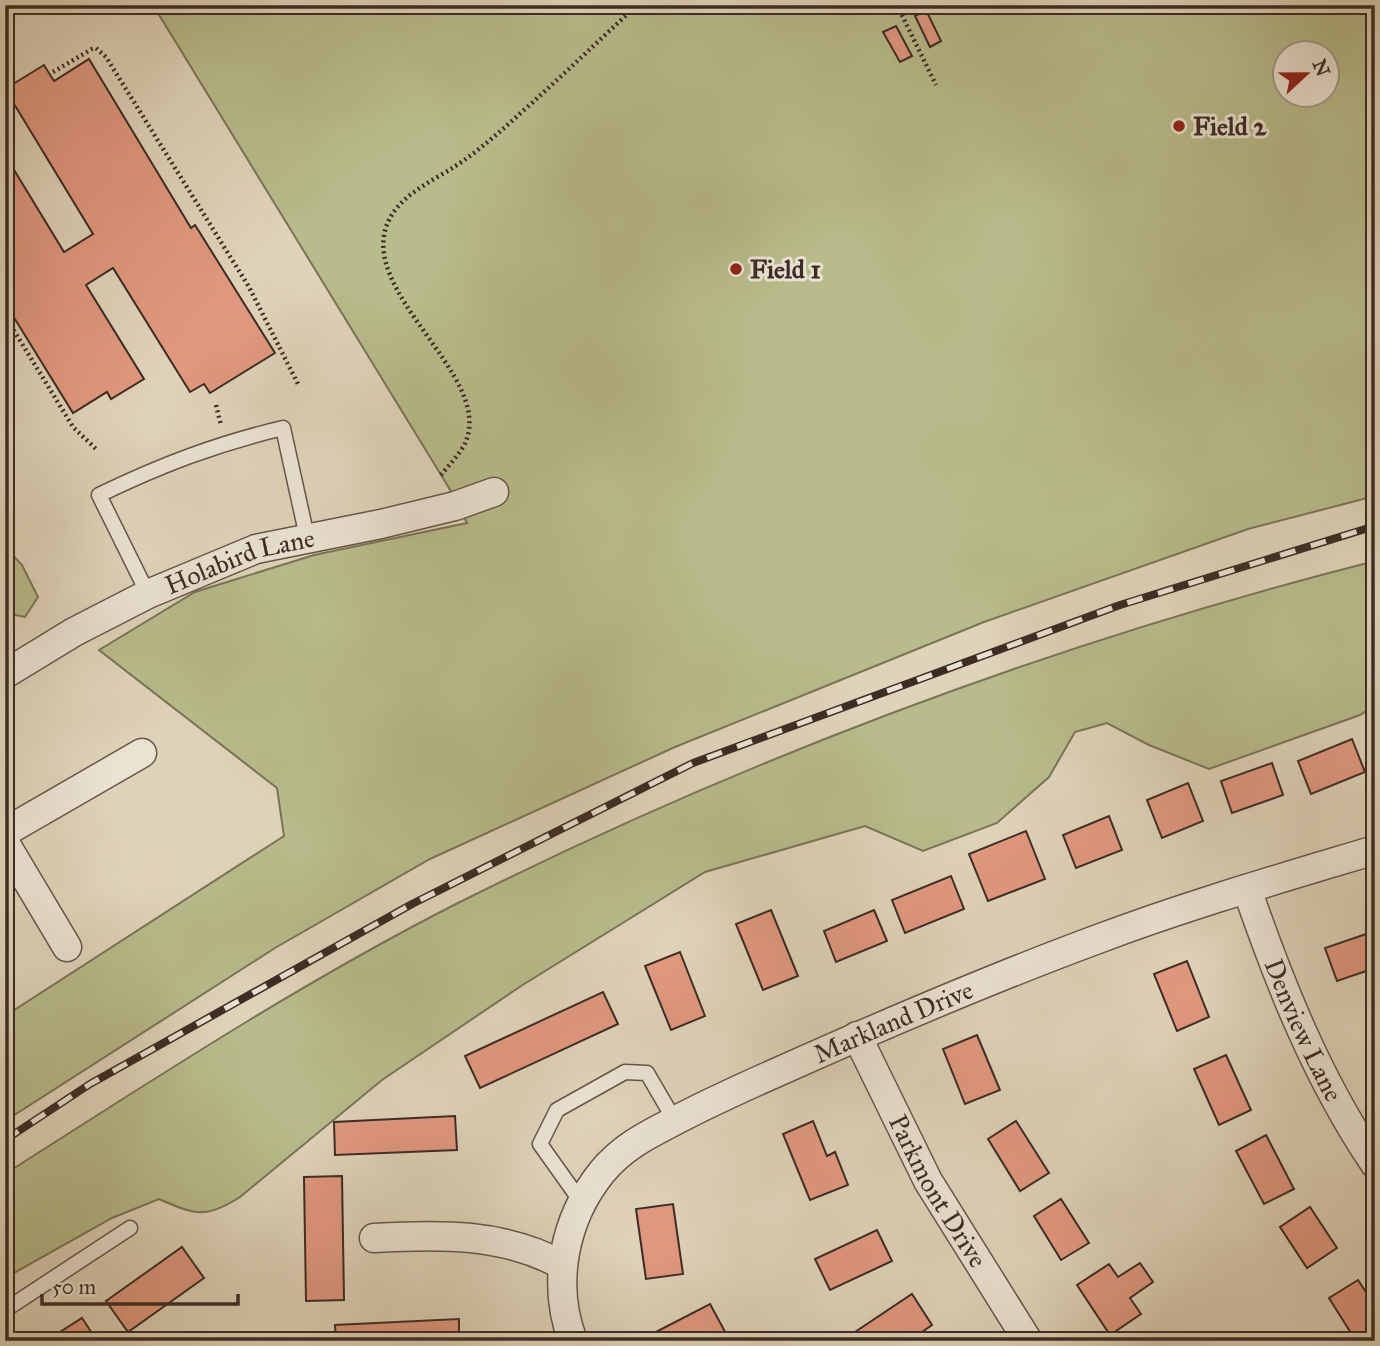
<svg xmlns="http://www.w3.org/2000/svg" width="1380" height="1346" font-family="'IM FELL Great Primer',serif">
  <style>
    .green { fill: #b8bb8b; stroke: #7a7458; stroke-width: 2; fill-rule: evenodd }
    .building { fill: #e19880; stroke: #3c2c25; stroke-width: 2 }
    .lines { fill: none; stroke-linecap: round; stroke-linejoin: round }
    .lane-casing { stroke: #65564a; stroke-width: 17 }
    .street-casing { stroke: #65564a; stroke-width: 31 }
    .path { stroke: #3c2c25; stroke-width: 4.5; stroke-dasharray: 2 3.5; stroke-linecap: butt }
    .lane { stroke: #eae2d2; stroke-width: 14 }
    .street { stroke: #eae2d2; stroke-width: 28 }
    .rail-casing { stroke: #3c2c25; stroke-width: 8 }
    .rail { stroke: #eae2d2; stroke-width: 5; stroke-dasharray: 16; stroke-linecap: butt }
    .poi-dot { fill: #8f2418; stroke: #eae2d2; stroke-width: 2.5 }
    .labels { text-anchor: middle; stroke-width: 6; stroke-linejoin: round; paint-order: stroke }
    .poi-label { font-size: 26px; font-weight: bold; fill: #3c2c25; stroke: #eae2d2; text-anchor: start }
    .street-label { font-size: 26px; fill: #3c2c25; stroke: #eae2d2 }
  </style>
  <rect width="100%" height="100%" fill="#dfd3b9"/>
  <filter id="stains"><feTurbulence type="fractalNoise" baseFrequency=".00286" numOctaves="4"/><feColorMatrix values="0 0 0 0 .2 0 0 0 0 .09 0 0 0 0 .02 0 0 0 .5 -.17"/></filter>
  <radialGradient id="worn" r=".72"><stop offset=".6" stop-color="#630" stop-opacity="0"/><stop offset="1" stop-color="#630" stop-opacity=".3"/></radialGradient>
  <!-- green -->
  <g class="green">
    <path d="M153,5H1375V496L1248,529L984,622L675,747L430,859L275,948L5,1121V1016L284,836L277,788L99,650L195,592L314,555L467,523L449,488ZM1286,52H1328V94H1286Z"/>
    <path d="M5,547L22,565L38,597L25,617L5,613Z"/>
    <path d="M1375,561V705L1360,715L1209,769L1149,745L1107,723L1075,732L1049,777L997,823L923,851L865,826L705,872L521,986L382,1080L240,1197C206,1219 195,1215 159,1199L112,1218L5,1278V1174C151,1081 299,984 454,905C747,758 1057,642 1375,561Z"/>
  </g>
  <!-- building -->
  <g class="building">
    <path d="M926,10L941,41L930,47L915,16Z"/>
    <path d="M896,26L912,56L900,62L883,32Z"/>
    <path d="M89,59L191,228L195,225L275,353L210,393L204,384L190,392L113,268L86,285L144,379L111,399L107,392L73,413L5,303V155L64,252L93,234L5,89L44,65L54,81Z"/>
    <path d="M1352,739L1365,772L1311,794L1298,761Z"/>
    <path d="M1272,763L1283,795L1232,813L1221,781Z"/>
    <path d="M1188,783L1203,821L1162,838L1147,800Z"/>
    <path d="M1109,816L1122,850L1076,868L1063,835Z"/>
    <path d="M1026,831L1045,879L988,901L969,854Z"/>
    <path d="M951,876L964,909L905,933L892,900Z"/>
    <path d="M771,910L798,976L763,990L736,924Z"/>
    <path d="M874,910L887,941L836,962L824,931Z"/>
    <path d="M1375,931V968L1337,981L1325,948Z"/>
    <path d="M680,952L705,1016L671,1030L645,966Z"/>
    <path d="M1187,961L1209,1017L1177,1031L1154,974Z"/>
    <path d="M603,992L618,1024L480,1088L465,1056Z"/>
    <path d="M977,1035L1000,1090L965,1104L943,1049Z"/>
    <path d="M1226,1055L1251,1110L1219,1125L1194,1069Z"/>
    <path d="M455,1116L457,1150L335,1155L334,1122Z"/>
    <path d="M813,1121L827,1156L835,1152L848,1185L810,1200L783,1134Z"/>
    <path d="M1016,1121L1049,1173L1020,1191L988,1139Z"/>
    <path d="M1266,1135L1294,1189L1264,1204L1236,1151Z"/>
    <path d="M342,1176L344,1300L306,1301L304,1177Z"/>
    <path d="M1061,1199L1089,1243L1061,1260L1034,1216Z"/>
    <path d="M673,1204L683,1274L646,1279L636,1209Z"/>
    <path d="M1310,1207L1337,1248L1307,1268L1280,1227Z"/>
    <path d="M877,1230L892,1261L830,1290L815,1259Z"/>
    <path d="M182,1247L204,1278L128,1332L106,1301Z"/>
    <path d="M1140,1263L1153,1282L1130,1298L1141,1314L1110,1335L1077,1285L1109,1264L1118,1277Z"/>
    <path d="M1358,1280L1375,1306V1328L1356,1341L1329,1298Z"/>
    <path d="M912,1294L932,1325L909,1341H856L852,1334Z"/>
    <path d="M710,1304L729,1339L725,1341H650L648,1336Z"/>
    <path d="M82,1318L97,1341H46Z"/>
    <path d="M459,1319V1341H336L335,1325Z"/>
  </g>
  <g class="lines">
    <defs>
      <g id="lane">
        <path d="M148,594L99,495C161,465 216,444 283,428L307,537"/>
        <path d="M582,1203L540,1144L557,1110L625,1072L647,1073L675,1121"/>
        <path d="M5,1310L130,1228"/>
      </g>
      <g id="street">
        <path id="s1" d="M5,674L74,632L148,594L256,549L381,524L455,506L494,492"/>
        <path d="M5,832L142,753"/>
        <path d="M5,843L67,947"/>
        <path id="s2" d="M1247,889C1280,985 1318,1080 1375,1164"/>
        <path id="s3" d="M857,1036L928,1181L1028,1341"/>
        <path d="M374,1238C439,1234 504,1233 562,1265"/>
        <path id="s4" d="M573,1341C551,1284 564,1219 602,1172C623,1146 651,1133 680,1118C713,1101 746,1086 780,1071C885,1024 990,979 1098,939C1188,905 1282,878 1375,850"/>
      </g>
    </defs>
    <!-- lane casing -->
    <use href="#lane" class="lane-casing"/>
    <!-- street casing -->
    <use href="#street" class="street-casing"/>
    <!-- path -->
    <g class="path">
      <path d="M897,5L936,85"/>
      <path d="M53,72L92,49L96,48L106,57L249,287L298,384"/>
      <path d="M5,316L73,427L97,450"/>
      <path d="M216,405L221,425"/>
      <path d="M441,475C449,465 461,453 466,441C493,374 354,291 389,220C401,195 432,181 454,167C482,149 506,126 532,103C567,71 602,38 637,5"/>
    </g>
    <!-- lane -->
    <use href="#lane" class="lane"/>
    <!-- street -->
    <use href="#street" class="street"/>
    <defs>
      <path id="rail" d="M5,1140L90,1084L412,904L693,763L1120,605L1375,526"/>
    </defs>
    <!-- rail casing -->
    <use href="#rail" class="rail-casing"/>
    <!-- rail -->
    <use href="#rail" class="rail"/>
  </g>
  <!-- markers -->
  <g class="poi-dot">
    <circle cx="1179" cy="126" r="7"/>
    <circle cx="736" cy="269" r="7"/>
  </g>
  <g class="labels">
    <!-- poi labels -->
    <g class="poi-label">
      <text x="1193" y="135">Field 2</text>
      <text x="750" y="278">Field 1</text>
    </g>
    <!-- street labels -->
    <g class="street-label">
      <text dy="9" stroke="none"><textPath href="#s1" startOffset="262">Holabird Lane</textPath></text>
      <text dy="9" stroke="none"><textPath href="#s4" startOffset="509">Markland Drive</textPath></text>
      <text dy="9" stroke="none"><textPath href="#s2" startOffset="152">Denview Lane</textPath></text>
      <text dy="9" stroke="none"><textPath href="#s3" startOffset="175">Parkmont Drive</textPath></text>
    </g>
  </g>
  <!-- margin -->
  <rect width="1380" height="1346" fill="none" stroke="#dfd3b9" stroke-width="28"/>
  <rect x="7" y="7" width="1366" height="1332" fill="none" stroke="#3c2c25" stroke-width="3.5"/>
  <rect x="14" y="14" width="1352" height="1318" fill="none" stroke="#3c2c25" stroke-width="2"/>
  <!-- north arrow -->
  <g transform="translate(1306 74) rotate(68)"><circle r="33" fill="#eae2d2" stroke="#a4998d" stroke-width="2"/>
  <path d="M0-5L12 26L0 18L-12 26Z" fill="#8f2418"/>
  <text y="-10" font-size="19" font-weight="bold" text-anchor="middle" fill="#3c2c25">N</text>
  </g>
  <!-- scale -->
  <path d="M42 1294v10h196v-10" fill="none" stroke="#3c2c25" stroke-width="3.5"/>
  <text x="52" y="1294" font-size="21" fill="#3c2c25" stroke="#eae2d2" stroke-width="5" paint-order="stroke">50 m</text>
  <rect width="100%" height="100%" filter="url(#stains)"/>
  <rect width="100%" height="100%" fill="url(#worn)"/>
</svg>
